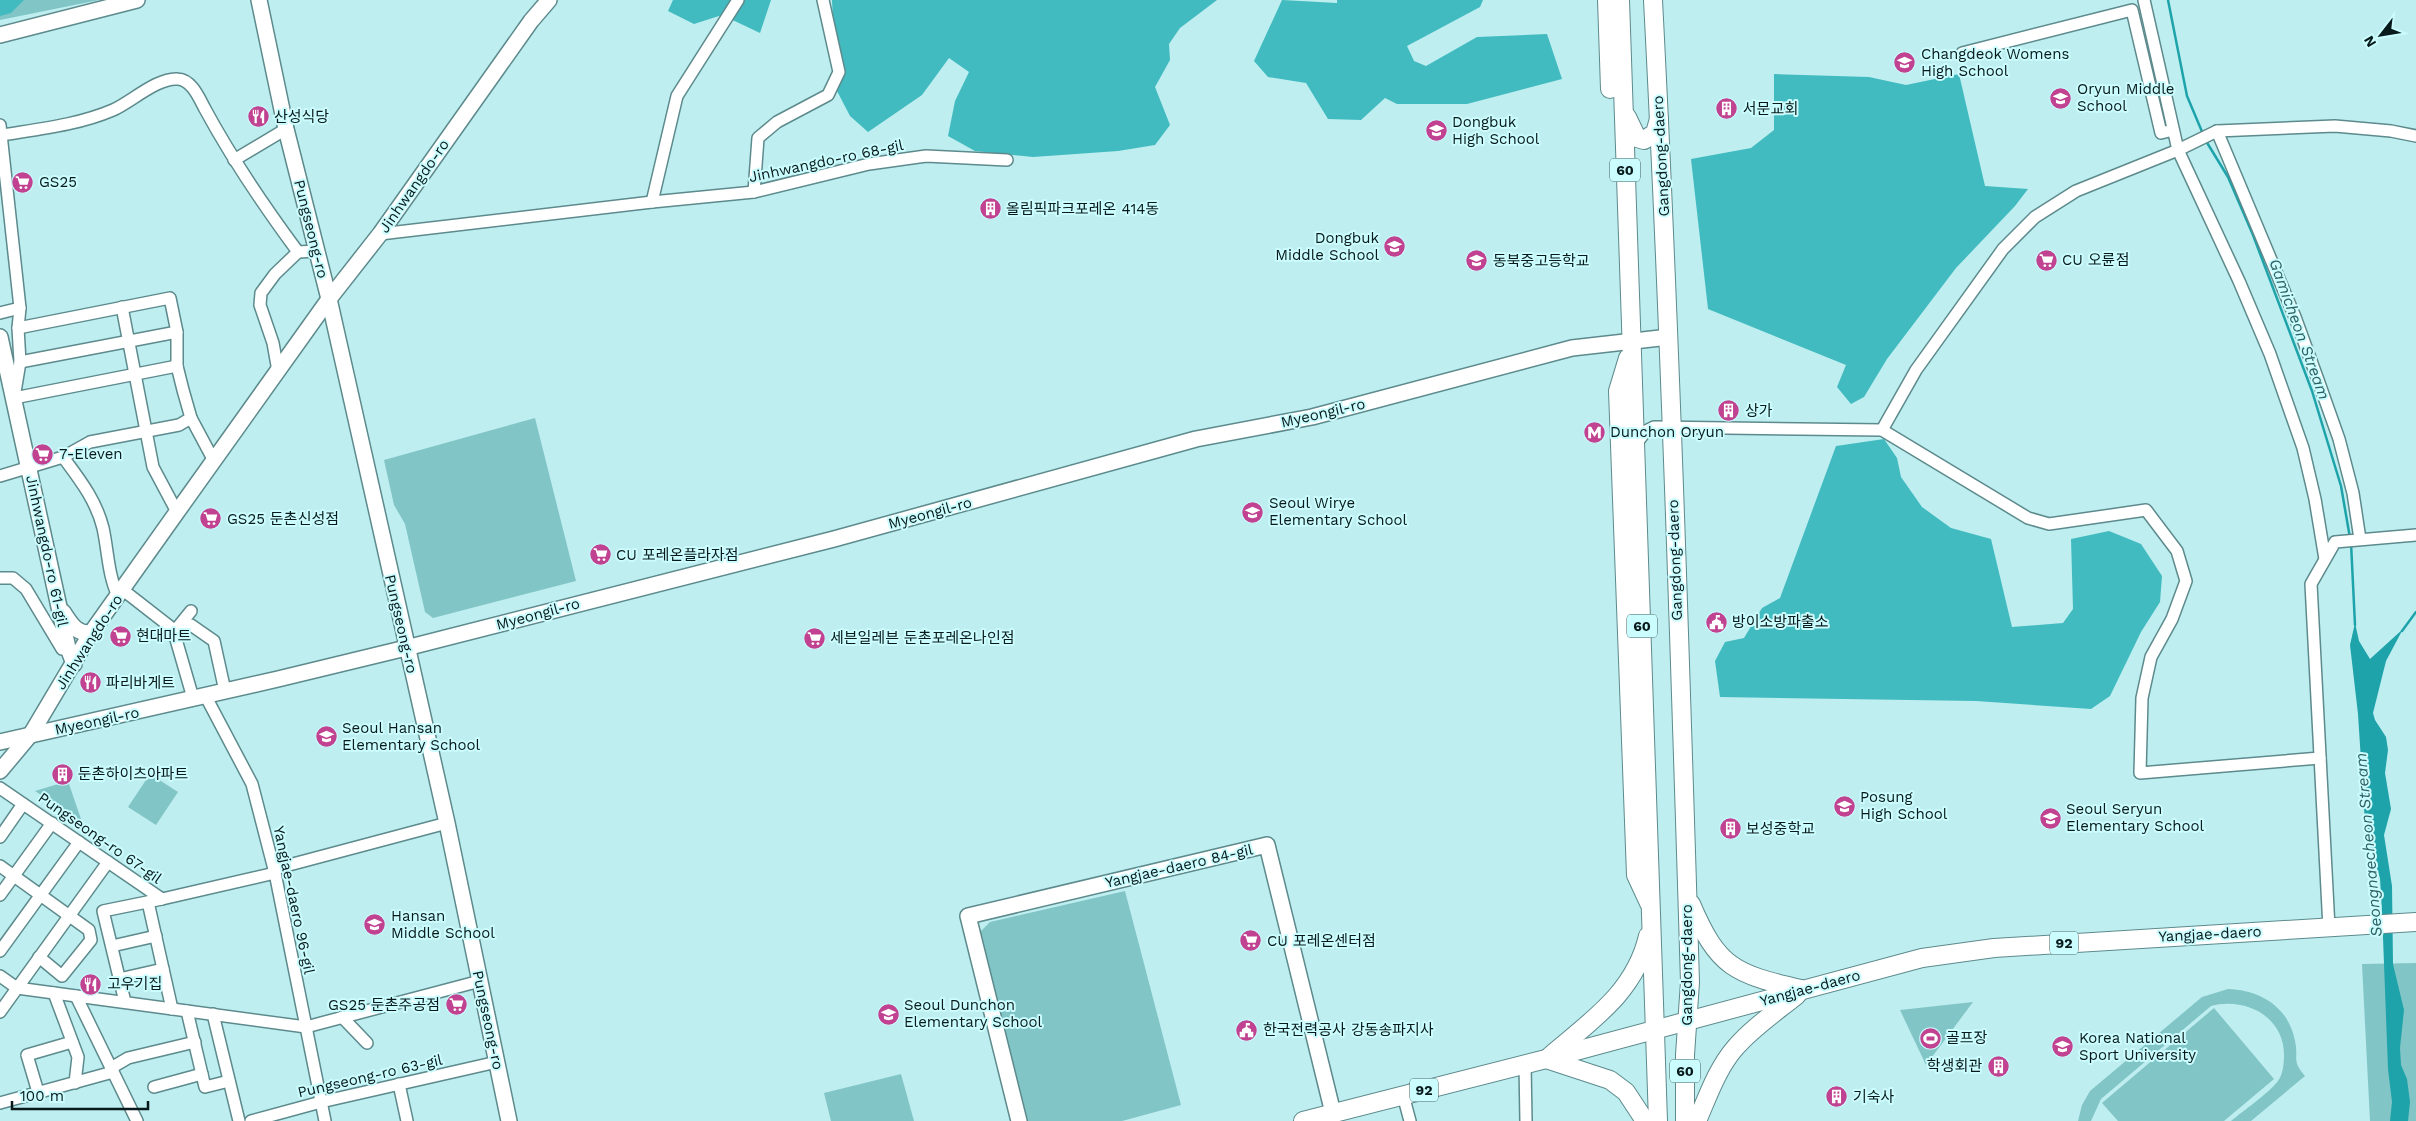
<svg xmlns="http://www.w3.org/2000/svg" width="2416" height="1121" font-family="'Work Sans','Noto Sans KR',sans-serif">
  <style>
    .green { fill: #82c5c7 }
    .forest { fill: #41bbc0 }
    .water { fill: #1da3a9 }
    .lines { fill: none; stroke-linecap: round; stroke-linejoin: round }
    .stream { stroke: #1da3a9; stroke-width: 2.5 }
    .street-casing { stroke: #5d8a8c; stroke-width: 14 }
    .secondary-casing { stroke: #5d8a8c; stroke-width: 18 }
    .primary-casing { stroke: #5d8a8c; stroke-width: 20 }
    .street { stroke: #fff; stroke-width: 11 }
    .secondary { stroke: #fff; stroke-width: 15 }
    .primary { stroke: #fff; stroke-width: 18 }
    .labels { text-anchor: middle; stroke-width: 4; stroke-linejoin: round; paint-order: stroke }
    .shield { fill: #cbfcfe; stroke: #425e5f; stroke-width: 1 }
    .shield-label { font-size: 14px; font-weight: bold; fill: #081a1b }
    .poi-label { font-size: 15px; fill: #081a1b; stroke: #cbfcfe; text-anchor: start }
    .street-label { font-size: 15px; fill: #081a1b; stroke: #cbfcfe }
    .water-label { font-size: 16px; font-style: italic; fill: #2d6062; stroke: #cbfcfe }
  </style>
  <rect width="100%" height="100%" fill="#beeef0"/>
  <!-- green -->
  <g class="green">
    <path d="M0,0H99L0,20Z"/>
    <path d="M535,418L576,581L433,618L425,612L405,524L394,505L384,460Z"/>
    <path d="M150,774L178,792L156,825L128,807Z"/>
    <path d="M68,781L82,822L35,791Z"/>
    <path d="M1125,891L1181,1105L1122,1121H1028L980,932L990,922Z"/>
    <path d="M2416,963V1121H2370L2362,964Z"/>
    <path d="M2228,989C2260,990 2289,1007 2295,1041C2299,1059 2291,1060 2305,1076L2251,1121H2231C2243,1111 2269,1093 2278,1081C2283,1074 2284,1064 2284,1055C2284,1016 2245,997 2211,1006L2101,1099L2091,1121H2078L2082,1105L2090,1091L2202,997Z"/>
    <path d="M1973,1002L1926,1065L1900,1010Z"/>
    <path d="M2214,1008L2274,1079L2224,1121H2118L2102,1103Z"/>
    <path d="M901,1074L914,1121H831L824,1093Z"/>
  </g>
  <!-- forest -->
  <g class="forest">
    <path d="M0,0H24L11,13L0,16Z"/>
    <path d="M673,0H771L760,33L722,15L694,24L668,11Z"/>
    <path d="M832,0H1217L1180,28L1169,44L1170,60L1155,87L1170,125L1155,145L1118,151L1033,157L975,151L948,136L955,101L969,72L949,58L922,95L868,132L850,116L836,89L843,61L833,22Z"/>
    <path d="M1282,0L1337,3V0H1483L1480,7L1407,46L1414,61L1426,66L1477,37L1547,34L1562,79L1467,104H1397L1385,98L1361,120L1328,119L1306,83L1268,77L1254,61Z"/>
    <path d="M1774,74L1869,77L1906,85L1959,74L1985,186L2028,189L2015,206L1956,268L1887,359L1864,397L1851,404L1837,387L1846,365L1708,309L1691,159L1751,148L1774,130Z"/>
    <path d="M1884,439L1897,458L1901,477L1922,507L1951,528L1991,539L2012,627L2063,623L2073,609L2071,539L2109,531L2141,544L2162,576L2160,602L2141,632L2110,696L2091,709L1976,701L1720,697L1715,661L1725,642L1744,638L1762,608L1780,598L1836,446Z"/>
  </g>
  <!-- water -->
  <path class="water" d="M2355,623L2359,641L2370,659L2403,629L2386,661L2373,713L2375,720L2386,737L2388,750L2385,773L2391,809L2384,835L2392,886L2393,964L2404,1010L2400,1048L2401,1065L2407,1079L2410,1102L2408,1121H2390L2392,1102L2388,1069L2382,911L2380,878L2366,838L2358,714L2350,645Z"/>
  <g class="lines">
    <!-- stream -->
    <g class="stream">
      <path d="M2168,0L2187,96L2203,134"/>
      <path d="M2206,141L2228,177L2253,235L2312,391L2341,486L2350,538"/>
      <path d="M2351,543L2355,625"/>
      <path d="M2402,631L2416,612"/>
    </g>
    <defs>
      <g id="street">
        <path d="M2144,0L2178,150L2239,281L2270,354L2303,448L2315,499L2325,559"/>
        <path d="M1962,53L2132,10L2161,133L2173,130"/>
        <path d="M0,125L20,308L18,328L20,362L14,398L177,366"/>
        <path d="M2217,131L2295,317L2318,380L2339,439L2353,493L2360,539"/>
        <path d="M2,135C39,129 78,125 113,110C131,102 158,77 178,79C192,80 199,98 205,109C232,159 264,206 298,252L317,251"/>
        <path d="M234,160L286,129"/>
        <path d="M754,192L758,138L777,122L828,95L839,72L823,0"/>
        <path d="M652,202L677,96L738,0"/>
        <path d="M380,234L652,202L754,192L869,164L926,156L1007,160"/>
        <path d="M122,307L153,467L177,512"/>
        <path d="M0,313L20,308"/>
        <path d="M18,328L170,298L177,332V366L183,390L191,418L214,461"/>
        <path d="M20,362L177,332"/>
        <path d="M278,371L273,343L260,305L261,293L275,274L298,252"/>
        <path d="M1882,430L2028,518L2049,524L2146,510L2177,551L2186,581L2172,619L2151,657L2142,698L2140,773L2320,758"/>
        <path d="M1635,445L1646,431L1654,427L1882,430L1916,370L2003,249L2035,217L2076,191L2178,150L2217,131L2335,126L2391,131L2416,136"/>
        <path d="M63,457C80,480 96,500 103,528C108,551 108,575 118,596"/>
        <path d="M0,476L63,457L90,442L179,425L191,418"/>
        <path d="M0,578H13L26,589L62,649L68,648"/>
        <path d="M123,590L173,629L193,698"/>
        <path d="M178,627L191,611"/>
        <path d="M173,629L191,625L214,641L225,691"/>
        <path d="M205,695L252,784L275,873L325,1121"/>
        <path d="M0,788L162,899L275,873"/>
        <path d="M0,837L23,804"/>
        <path d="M0,866L89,930L91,940L62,976L39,957"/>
        <path d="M274,869L447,823"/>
        <path d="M0,895L52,823"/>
        <path d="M148,902L172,1009"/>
        <path d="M2329,928L2311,584L2335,542L2416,535"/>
        <path d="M112,946L156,936"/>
        <path d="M0,951L79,842"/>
        <path d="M0,976L17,988L306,1027L480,981"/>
        <path d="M119,979L163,969"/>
        <path d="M54,993L78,1057L75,1083"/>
        <path d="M76,996L137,1121"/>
        <path d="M125,1002L103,911L162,899"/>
        <path d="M187,1011L205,1087L229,1081"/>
        <path d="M0,1012L108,862"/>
        <path d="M213,1014L239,1121"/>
        <path d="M342,1017L367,1043"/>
        <path d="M1525,1064L1526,1121"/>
        <path d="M111,1068L128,1058L195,1042"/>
        <path d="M399,1084L407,1121"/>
        <path d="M154,1087L202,1074"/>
        <path d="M38,1092L27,1055L72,1042"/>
        <path d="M1403,1095L1410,1121"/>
        <path d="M0,1103L113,1072"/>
        <path d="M251,1121L321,1102L497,1062"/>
      </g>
      <g id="secondary">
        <path d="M259,0L286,129L329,299L447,823L509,1121"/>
        <path d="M0,35L137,0"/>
        <path d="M0,337L68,648L74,664"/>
        <path d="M63,612C71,624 76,634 91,633"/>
        <path d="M0,742L278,679L406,648L834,539L1196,439L1312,417L1572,348L1669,337"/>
        <path d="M0,771L31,734L91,633L177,512L329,299L380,234L531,21L549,0"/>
        <path d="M1019,1121L968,916L1267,845L1333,1113"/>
      </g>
      <g id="primary">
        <path d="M1607,0L1610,89"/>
        <path d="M1620,0L1658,1121"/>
        <path d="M1653,0C1670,327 1680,655 1690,982L1685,1055V1121"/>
        <path d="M1627,117L1637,138L1644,140L1655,133L1659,119"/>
        <path d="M1628,358L1618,391L1636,875L1649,903"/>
        <path d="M1691,904C1718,968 1735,974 1801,989"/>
        <path d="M1550,1056C1592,1020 1635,992 1648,936"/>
        <path d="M1546,1059L1610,1080L1626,1092L1645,1121"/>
        <path d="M1303,1121L1546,1059L1922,958L1994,948L2416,922"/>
        <path d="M1697,1121C1708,1096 1717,1069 1735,1048C1753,1027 1776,1012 1797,995"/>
      </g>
    </defs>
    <!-- street casing -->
    <use href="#street" class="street-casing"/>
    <!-- secondary casing -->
    <use href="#secondary" class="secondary-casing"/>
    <!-- primary casing -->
    <use href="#primary" class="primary-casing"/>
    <!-- street -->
    <use href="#street" class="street"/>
    <!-- secondary -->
    <use href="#secondary" class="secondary"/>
    <!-- primary -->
    <use href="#primary" class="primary"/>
  </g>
  <!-- icons -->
  <defs>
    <symbol id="school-disc" viewBox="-11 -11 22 22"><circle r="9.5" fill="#c04290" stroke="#cbfcfe"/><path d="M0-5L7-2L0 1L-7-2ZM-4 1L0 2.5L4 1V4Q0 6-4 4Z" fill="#fff"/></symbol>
    <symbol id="building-disc" viewBox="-11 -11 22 22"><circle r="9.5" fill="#c04290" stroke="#cbfcfe"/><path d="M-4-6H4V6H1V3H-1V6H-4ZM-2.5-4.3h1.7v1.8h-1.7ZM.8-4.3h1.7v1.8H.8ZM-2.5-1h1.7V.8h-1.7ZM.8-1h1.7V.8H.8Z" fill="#fff"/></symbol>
    <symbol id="restaurant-disc" viewBox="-11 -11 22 22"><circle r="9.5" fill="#c04290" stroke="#cbfcfe"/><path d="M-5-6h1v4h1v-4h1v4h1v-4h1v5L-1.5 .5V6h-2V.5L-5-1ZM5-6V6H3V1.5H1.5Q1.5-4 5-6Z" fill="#fff"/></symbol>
    <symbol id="supermarket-disc" viewBox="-11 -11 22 22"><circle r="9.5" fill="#c04290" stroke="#cbfcfe"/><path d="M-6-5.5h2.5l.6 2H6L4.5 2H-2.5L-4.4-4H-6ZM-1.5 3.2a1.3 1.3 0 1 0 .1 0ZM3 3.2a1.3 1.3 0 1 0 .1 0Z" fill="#fff"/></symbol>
    <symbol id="metro-disc" viewBox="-11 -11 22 22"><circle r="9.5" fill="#c04290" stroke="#cbfcfe"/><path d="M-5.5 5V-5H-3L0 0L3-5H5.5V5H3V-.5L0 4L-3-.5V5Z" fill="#fff"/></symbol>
    <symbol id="civic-disc" viewBox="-11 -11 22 22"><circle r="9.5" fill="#c04290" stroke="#cbfcfe"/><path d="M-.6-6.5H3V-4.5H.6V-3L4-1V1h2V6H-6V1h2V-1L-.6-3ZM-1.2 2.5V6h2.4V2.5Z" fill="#fff"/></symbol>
    <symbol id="stadium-disc" viewBox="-11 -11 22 22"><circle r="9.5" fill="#c04290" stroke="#cbfcfe"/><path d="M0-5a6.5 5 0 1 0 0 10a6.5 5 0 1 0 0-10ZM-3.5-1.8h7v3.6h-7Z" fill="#fff"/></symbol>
    <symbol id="university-disc" viewBox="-11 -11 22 22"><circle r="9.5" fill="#c04290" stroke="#cbfcfe"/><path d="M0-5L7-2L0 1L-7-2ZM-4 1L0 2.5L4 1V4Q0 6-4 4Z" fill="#fff"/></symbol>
  </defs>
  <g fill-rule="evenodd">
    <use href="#school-disc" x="1892" y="50" width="25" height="25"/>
    <use href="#school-disc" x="2048" y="86" width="25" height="25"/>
    <use href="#building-disc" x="1714" y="96" width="25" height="25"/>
    <use href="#restaurant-disc" x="246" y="104" width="25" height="25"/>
    <use href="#school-disc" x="1424" y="118" width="25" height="25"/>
    <use href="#supermarket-disc" x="10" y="170" width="25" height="25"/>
    <use href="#building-disc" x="978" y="196" width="25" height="25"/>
    <use href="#school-disc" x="1382" y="234" width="25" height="25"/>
    <use href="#supermarket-disc" x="2034" y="248" width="25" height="25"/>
    <use href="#school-disc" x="1464" y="248" width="25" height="25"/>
    <use href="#building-disc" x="1716" y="398" width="25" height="25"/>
    <use href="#metro-disc" x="1582" y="420" width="25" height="25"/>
    <use href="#supermarket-disc" x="30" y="442" width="25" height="25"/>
    <use href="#school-disc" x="1240" y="500" width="25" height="25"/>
    <use href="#supermarket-disc" x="198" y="506" width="25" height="25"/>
    <use href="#supermarket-disc" x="588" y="542" width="25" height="25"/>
    <use href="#civic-disc" x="1704" y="610" width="25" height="25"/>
    <use href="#supermarket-disc" x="108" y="624" width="25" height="25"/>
    <use href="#supermarket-disc" x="802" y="626" width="25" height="25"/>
    <use href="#restaurant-disc" x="78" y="670" width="25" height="25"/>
    <use href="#school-disc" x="314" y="724" width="25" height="25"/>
    <use href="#building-disc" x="50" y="762" width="25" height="25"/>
    <use href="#school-disc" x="1832" y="794" width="25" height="25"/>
    <use href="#school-disc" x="2038" y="806" width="25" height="25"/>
    <use href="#building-disc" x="1718" y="816" width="25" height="25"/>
    <use href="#school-disc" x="362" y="912" width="25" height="25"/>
    <use href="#supermarket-disc" x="1238" y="928" width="25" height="25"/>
    <use href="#restaurant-disc" x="78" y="972" width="25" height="25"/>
    <use href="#supermarket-disc" x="444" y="992" width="25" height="25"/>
    <use href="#school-disc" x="876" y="1002" width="25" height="25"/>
    <use href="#civic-disc" x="1234" y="1018" width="25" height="25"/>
    <use href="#stadium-disc" x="1918" y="1026" width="25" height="25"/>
    <use href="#university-disc" x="2050" y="1034" width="25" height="25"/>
    <use href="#building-disc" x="1986" y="1054" width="25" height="25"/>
    <use href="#building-disc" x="1824" y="1084" width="25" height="25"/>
  </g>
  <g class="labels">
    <!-- shield labels -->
    <g class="shield">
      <rect x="1610" y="158.5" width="30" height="23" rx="4"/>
      <rect x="1627" y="614.5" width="30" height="23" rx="4"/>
      <rect x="2050" y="931.5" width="28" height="23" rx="4"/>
      <rect x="1670" y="1059.5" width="30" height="23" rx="4"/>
      <rect x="1410" y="1078.5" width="28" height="23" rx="4"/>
    </g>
    <g class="shield-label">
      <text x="1625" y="175">60</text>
      <text x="1642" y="631">60</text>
      <text x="2064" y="948">92</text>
      <text x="1685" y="1076">60</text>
      <text x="1424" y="1095">92</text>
    </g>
    <!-- poi labels -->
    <g class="poi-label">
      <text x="1921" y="59">Changdeok Womens<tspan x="1921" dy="17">High School</tspan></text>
      <text x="2077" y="94">Oryun Middle<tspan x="2077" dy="17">School</tspan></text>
      <text x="1743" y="114">서문교회</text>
      <text x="274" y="122">산성식당</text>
      <text x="1452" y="127">Dongbuk<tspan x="1452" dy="17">High School</tspan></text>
      <text x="39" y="187">GS25</text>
      <text x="1006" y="214">올림픽파크포레온 414동</text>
      <text x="1379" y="243" text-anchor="end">Dongbuk<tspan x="1379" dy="17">Middle School</tspan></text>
      <text x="2062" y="265">CU 오륜점</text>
      <text x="1493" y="266">동북중고등학교</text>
      <text x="1745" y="416">상가</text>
      <text x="1610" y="437">Dunchon Oryun</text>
      <text x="59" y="459">7-Eleven</text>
      <text x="1269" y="508">Seoul Wirye<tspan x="1269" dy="17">Elementary School</tspan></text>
      <text x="227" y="524">GS25 둔촌신성점</text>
      <text x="616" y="560">CU 포레온플라자점</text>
      <text x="1732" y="627">방이소방파출소</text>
      <text x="136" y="641">현대마트</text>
      <text x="830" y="643">세븐일레븐 둔촌포레온나인점</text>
      <text x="106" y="688">파리바게트</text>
      <text x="342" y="733">Seoul Hansan<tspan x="342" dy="17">Elementary School</tspan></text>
      <text x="78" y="779">둔촌하이츠아파트</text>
      <text x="1860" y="802">Posung<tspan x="1860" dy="17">High School</tspan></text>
      <text x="2066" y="814">Seoul Seryun<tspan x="2066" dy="17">Elementary School</tspan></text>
      <text x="1746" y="834">보성중학교</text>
      <text x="391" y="921">Hansan<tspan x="391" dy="17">Middle School</tspan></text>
      <text x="1267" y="946">CU 포레온센터점</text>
      <text x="107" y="989">고우기집</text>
      <text x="440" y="1010" text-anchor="end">GS25 둔촌주공점</text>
      <text x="904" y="1010">Seoul Dunchon<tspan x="904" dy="17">Elementary School</tspan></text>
      <text x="1263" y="1035">한국전력공사 강동송파지사</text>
      <text x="1946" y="1043">골프장</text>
      <text x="2079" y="1043">Korea National<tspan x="2079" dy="17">Sport University</tspan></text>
      <text x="1982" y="1071" text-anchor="end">학생회관</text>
      <text x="1853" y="1102">기숙사</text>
    </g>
    <!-- street labels -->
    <g class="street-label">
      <text transform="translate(1661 156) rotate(-93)" y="5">Gangdong-daero</text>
      <text transform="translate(826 161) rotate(-12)" y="5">Jinhwangdo-ro 68-gil</text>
      <text transform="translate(414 186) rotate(-55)" y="5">Jinhwangdo-ro</text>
      <text transform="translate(311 229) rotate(76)" y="5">Pungseong-ro</text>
      <text transform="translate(1323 413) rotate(-13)" y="5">Myeongil-ro</text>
      <text transform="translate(930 513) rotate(-15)" y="5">Myeongil-ro</text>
      <text transform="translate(47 551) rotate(78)" y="5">Jinhwangdo-ro 61-gil</text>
      <text transform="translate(1675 560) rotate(-92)" y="5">Gangdong-daero</text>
      <text transform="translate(538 614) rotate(-15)" y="5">Myeongil-ro</text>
      <text transform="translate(401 624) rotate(77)" y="5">Pungseong-ro</text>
      <text transform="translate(89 642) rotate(-57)" y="5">Jinhwangdo-ro</text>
      <text transform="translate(97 721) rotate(-12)" y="5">Myeongil-ro</text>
      <text transform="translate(100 838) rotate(35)" y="5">Pungseong-ro 67-gil</text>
      <text transform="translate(1179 866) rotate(-13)" y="5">Yangjae-daero 84-gil</text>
      <text transform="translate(294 900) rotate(78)" y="5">Yangjae-daero 96-gil</text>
      <text transform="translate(2210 934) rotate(-3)" y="5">Yangjae-daero</text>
      <text transform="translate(1687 965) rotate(-90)" y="5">Gangdong-daero</text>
      <text transform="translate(1810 988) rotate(-15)" y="5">Yangjae-daero</text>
      <text transform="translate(488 1020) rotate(78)" y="5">Pungseong-ro</text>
      <text transform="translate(370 1076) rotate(-13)" y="5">Pungseong-ro 63-gil</text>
    </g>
    <!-- water labels -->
    <g class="water-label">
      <text transform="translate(2300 329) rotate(70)" y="6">Gamicheon Stream</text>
      <text transform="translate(2368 845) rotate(-95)" y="6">Seongnaecheon Stream</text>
    </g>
  </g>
  <!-- north arrow -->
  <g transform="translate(2381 35) rotate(239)" stroke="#cbfcfe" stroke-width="4" paint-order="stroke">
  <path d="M0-4L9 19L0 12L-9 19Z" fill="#081a1b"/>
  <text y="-8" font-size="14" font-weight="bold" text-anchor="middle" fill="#081a1b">N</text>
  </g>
  <!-- scale -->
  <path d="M12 1101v8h136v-8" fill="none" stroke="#081a1b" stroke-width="2.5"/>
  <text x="20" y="1101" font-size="15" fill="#081a1b" stroke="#cbfcfe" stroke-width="4" paint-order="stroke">100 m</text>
</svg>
